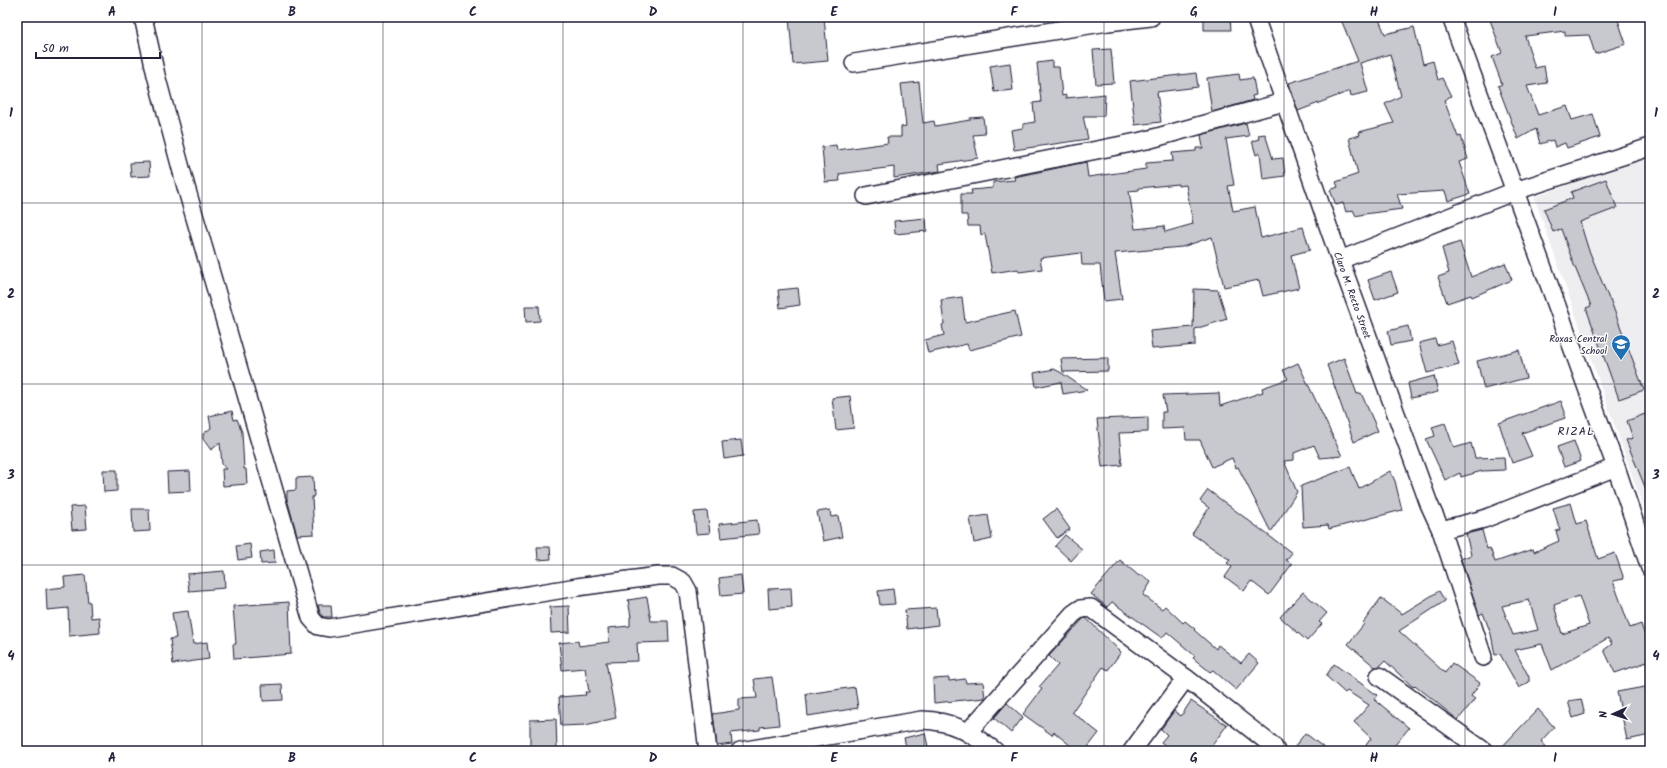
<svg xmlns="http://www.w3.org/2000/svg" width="1667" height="768" font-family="Kalam,sans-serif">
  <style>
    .built { fill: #eeeef1 }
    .building { fill: #c8c8cf; stroke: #22223b; fill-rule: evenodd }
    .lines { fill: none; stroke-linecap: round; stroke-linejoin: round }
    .street-casing { stroke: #22223b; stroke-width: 20 }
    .street { stroke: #fff; stroke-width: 17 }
    .grid { fill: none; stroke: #22223b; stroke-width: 1; stroke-opacity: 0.55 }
    .labels { text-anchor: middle; stroke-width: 3; stroke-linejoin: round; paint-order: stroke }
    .street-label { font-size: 10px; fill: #22223b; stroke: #fff }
    .poi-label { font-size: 10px; fill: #22223b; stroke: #fff; text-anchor: end }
    .quarter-label { font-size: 12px; letter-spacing: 1px; fill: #22223b; stroke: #fff }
    .neatline { fill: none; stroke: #22223b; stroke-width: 1.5 }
    .grid-label { font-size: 13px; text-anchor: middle; font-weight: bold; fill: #22223b }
  </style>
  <rect width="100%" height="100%" fill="#fff"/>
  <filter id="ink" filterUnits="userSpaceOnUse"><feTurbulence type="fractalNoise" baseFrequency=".025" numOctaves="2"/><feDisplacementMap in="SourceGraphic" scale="8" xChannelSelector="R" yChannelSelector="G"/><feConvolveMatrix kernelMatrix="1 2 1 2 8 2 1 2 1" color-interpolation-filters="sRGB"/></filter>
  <g filter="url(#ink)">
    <!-- built -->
    <path class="built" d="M1650,157V526L1534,197Z"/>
    <!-- building -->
    <g class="building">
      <path d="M789,17H824L828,61L793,64Z"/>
      <path d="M1204,17H1230L1231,30H1204Z"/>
      <path d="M1340,17H1378L1385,34L1414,27L1423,64L1433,61L1438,80L1442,78L1451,96L1444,100L1458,137L1461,136L1468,159L1459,162L1470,194L1448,201L1445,191L1397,194L1402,209L1364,214L1356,216L1353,210L1346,212L1343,203L1336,205L1330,190L1338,187L1336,182L1358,174L1349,138L1360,135L1359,132L1394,123L1385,104L1401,96L1390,54L1360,63L1368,92L1351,96L1350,91L1298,111L1289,83L1358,61Z"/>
      <path d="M1489,17H1617L1626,44L1595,54L1589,35L1565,36V31L1525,36L1535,68L1544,66L1547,83L1527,86L1538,115L1567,106L1572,120L1593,114L1600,137L1567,148L1565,143L1555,147L1553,140L1540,144L1536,129L1518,139L1498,86L1502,84L1492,57L1502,53Z"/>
      <path d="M1111,49L1114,83L1096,84L1093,50Z"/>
      <path d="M1052,61V67H1059L1062,96L1066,95V98L1105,94L1104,116H1083L1088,139L1014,150L1011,130L1023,128V124L1035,122L1033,103L1041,102L1037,63Z"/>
      <path d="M1010,63L1013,90L994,92L990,66Z"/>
      <path d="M1196,73L1198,87L1157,92L1161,122L1135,125L1130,81Z"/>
      <path d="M1239,74L1240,80L1253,78L1256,95L1252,96L1253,100L1212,112L1207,78Z"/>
      <path d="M919,82L923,123L934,121L935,126L970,120V118L983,117L985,134L973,135L978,158L939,164L940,171L933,172L894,178V167L839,174L840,181L825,182L822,147L836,145L837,150L888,143L887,137H901V127L906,126L901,84Z"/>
      <path d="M1246,123L1249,136L1226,139L1234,185L1228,186L1233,211L1255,207L1261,238L1303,227L1310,250L1291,255L1299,288L1263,296L1259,280L1224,287L1212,237L1182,247L1115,253L1122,299L1104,301L1100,265H1082L1081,253L1040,258L1042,269L1019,272L1018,269L992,273L985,234L981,235L980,226H968L967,215H961V194H972L971,190L993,188V182L1015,180L1014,177L1086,162L1088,177L1146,169V163L1173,161L1172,153L1196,151V148H1203L1201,135ZM1178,184V186L1186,185L1193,224L1165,232L1164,226L1135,229L1129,191L1139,190V188Z"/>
      <path d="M1265,134L1273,159L1283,158L1285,176L1263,179L1260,153L1256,155L1252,141L1259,139L1258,135Z"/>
      <path d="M149,162L150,176L131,177L130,163Z"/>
      <path d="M1606,179L1617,208L1580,222L1588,248L1609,299H1610L1644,390L1619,399L1586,308L1591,306L1574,265L1561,229L1553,232L1544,209L1573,198L1571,192Z"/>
      <path d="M926,218L927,231L895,234L894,221Z"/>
      <path d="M1460,242L1471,277L1505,263L1512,280L1472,297L1471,295L1447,303L1438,277L1449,273L1442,248Z"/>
      <path d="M1391,272L1398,292L1375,300L1368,280Z"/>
      <path d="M798,288L800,305L780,308L778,290Z"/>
      <path d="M1194,289L1218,290L1227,319L1195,329V345L1152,349L1150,331L1193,327Z"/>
      <path d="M962,297L965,322L1015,311L1021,337L969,350L967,344L928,353L925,340L944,335L942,325L944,324L941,300Z"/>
      <path d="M525,306H539L540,321L526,322Z"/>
      <path d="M1408,326L1411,341L1391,345L1388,331Z"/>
      <path d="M1435,339L1437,345L1452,341L1459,365L1427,373L1419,343Z"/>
      <path d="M1519,350L1526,378L1484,389L1477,361Z"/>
      <path d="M1108,358V371L1063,372L1061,359Z"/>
      <path d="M1344,358L1357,394L1361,393L1378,431L1354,442L1327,365Z"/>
      <path d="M1298,363L1342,456L1320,458L1314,445L1294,453V460L1284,461L1297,492L1271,532L1238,467L1236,468L1232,458L1212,467L1200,440H1186L1185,428L1162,429V412H1166L1163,395L1219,393L1220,406L1263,392L1262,388L1288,379L1283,370Z"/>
      <path d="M1054,369L1060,372L1087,390L1063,394L1061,382L1036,387L1034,373Z"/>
      <path d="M1434,376L1438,392L1411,398L1408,383Z"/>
      <path d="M850,396L854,428L836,430L832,398Z"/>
      <path d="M1561,401L1565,412V418L1522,433L1532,456L1512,463L1499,423Z"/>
      <path d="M232,411L234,420L237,419L242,432L244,469H246L247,484L223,486L222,469H226L222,464L220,443L211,450L203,439V434L211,428L209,416Z"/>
      <path d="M1650,412V497H1649L1626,440L1633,438L1627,421Z"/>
      <path d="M1148,417V432L1119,433L1122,465L1102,467L1097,419Z"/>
      <path d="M1445,423L1454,448L1471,443L1475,458L1504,457L1505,470L1482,471L1461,477L1460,473L1445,480L1426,439L1435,436L1432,427Z"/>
      <path d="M741,440L743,456L724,459L722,442Z"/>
      <path d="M1574,441L1581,461L1564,467L1557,447Z"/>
      <path d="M1350,467L1359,489L1390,471L1395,481L1402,510L1329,529L1328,525L1303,527L1301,486Z"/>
      <path d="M103,470H117V491L104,492Z"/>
      <path d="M190,471L191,491L168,492L167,472Z"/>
      <path d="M313,477L314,496L312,497L314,534L297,535L287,499V491L296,490V478Z"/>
      <path d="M1208,490L1292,553L1286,560L1292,564L1269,595L1251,581L1244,591L1225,577L1232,567L1227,563L1230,560L1192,534L1209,508L1200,501Z"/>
      <path d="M1571,503L1577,524L1586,521L1598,559L1615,553L1624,579L1613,581L1630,628L1641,624L1646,639L1650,637V661L1615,673L1604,650L1612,644L1608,638L1552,670L1542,644L1515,650L1529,677V682L1519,688L1500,654L1495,655L1491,634L1483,613L1479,615L1461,559L1471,555L1466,534L1482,530L1487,549L1490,548L1495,562L1533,549L1534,552L1559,541L1556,531L1560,530L1553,508ZM1579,596L1589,625L1562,634L1554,605ZM1529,600L1538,630L1513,635L1502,606Z"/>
      <path d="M85,506L87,529L72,530L70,507Z"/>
      <path d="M132,509H149L150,531L133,532Z"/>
      <path d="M1056,509L1070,529L1057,538L1043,519Z"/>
      <path d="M830,510L831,517L838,516L842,537L823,541L817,512Z"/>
      <path d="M707,511L710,533L696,534L694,512Z"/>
      <path d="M988,515L992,539L974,543L970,518Z"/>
      <path d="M757,520L759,534L721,538L719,524Z"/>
      <path d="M1065,535L1082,549L1071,561L1055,546Z"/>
      <path d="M250,544L252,558L238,560L236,546Z"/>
      <path d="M537,547H550L551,559L538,560Z"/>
      <path d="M274,550L275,563L261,564L260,552Z"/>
      <path d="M1120,560L1139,576L1141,574L1151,582L1143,595L1162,609L1165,606L1183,623L1185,621L1195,629L1194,630L1216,649L1218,645L1241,663L1249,654L1259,663L1236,690L1213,670L1210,672L1193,658L1195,656L1167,632L1162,638L1112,602L1107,607L1091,594Z"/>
      <path d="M224,571L225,588L189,591L187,574Z"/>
      <path d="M85,575L88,602H90L91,618L99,617L100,633L69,636L68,608L47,610L46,589L65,587L64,577Z"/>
      <path d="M741,575L743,594L721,596L719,578Z"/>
      <path d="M791,588L792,607L769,609L768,589Z"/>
      <path d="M893,589L895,604L880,605L878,591Z"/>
      <path d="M1439,591L1445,601L1399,631L1445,673L1452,663L1480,683L1471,696L1475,699L1458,720L1415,685L1413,687L1385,661L1380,666L1375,667L1348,644L1364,624L1363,623L1381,598L1402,614Z"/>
      <path d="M1303,592L1327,613L1319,622L1322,624L1307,641L1280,617Z"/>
      <path d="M647,597L651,621H668L669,642L637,643L638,661L606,662L616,718L585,725L561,726L559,697L586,695L585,692H589L585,668L562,670L559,643L578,641L579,646L609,642L608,628L630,626V617H631L628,600Z"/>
      <path d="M289,602L291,654L234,659L233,644H236L233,606Z"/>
      <path d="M318,605H331L332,617H323L320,613Z"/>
      <path d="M569,606L570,632L551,633L550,607Z"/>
      <path d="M936,608L938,625L907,629L905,610Z"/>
      <path d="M188,611L193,644L207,642L209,659L173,664L170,639L176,638L172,613Z"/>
      <path d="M1086,618L1121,652L1108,670L1103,667L1072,712L1099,733L1085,751H1077L1054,732L1052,735L1023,714L1042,689L1039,687L1058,665L1049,656L1083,619Z"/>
      <path d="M1334,664L1377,695L1374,699L1409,728L1390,751H1362L1371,738L1354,722L1369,705L1347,691L1345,693L1326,676Z"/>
      <path d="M772,677L775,698H776L779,725L760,727V730L731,733L732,744L717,746L713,714L739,710V699L757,698L754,679Z"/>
      <path d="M949,678V681L965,679L966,683L983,682L985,698L934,703L933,679Z"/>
      <path d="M282,684L283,700L263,701L262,685Z"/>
      <path d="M1650,686V735L1627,740L1617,692Z"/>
      <path d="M855,687L858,708L808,716L806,694Z"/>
      <path d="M1581,699L1585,714L1573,718L1568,701Z"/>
      <path d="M1191,701L1227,725L1208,751H1171L1161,742L1167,735L1161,729L1174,711L1181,716Z"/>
      <path d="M1007,703L1023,717L1011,733L994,718Z"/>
      <path d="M1538,709L1554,727L1541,741L1550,751H1498Z"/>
      <path d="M556,719L557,751H530V720Z"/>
      <path d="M925,733L929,751H907L904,738Z"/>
      <path d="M1305,733L1328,751H1292Z"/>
    </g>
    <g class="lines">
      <defs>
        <g id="street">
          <path d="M143,17L156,75L186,187L311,618L318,626L329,628L577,587L658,576H672L683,582L688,591L708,751"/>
          <path d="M1255,17L1340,260L1429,504L1441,530L1484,519L1616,467"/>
          <path d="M1451,17L1616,467L1650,568"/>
          <path d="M854,63L1108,22L1151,17"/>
          <path d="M866,196L1147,140L1284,102"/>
          <path d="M1340,260L1515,191L1650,147"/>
          <path d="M1441,530L1483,657"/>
          <path d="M1379,676L1484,751"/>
          <path d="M968,732L1073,614L1080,609L1091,608L1186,678L1273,746L1276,751"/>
          <path d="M740,751L922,720C955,721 970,733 995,751"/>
          <path d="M1132,751L1186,678"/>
        </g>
      </defs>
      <!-- street casing -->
      <use href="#street" class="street-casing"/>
      <!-- street -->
      <use href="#street" class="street"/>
    </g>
  </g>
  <!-- grid -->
  <path class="grid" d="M202,17V751M383,17V751M563,17V751M743,17V751M924,17V751M1104,17V751M1284,17V751M1465,17V751M17,203H1650M17,384H1650M17,565H1650"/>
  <!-- icons -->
  <defs>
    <symbol id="school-pin" viewBox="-11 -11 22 30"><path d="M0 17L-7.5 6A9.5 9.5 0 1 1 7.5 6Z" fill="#1f6fb2" stroke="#fff"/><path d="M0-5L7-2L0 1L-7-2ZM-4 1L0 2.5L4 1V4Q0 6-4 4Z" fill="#fff"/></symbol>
  </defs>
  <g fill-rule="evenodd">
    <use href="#school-pin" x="1610" y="333" width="22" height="30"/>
  </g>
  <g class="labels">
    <!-- street labels -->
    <g class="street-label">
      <text transform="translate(1353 295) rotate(70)" y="4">Claro M. Recto Street</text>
    </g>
    <!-- poi labels -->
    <g class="poi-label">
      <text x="1607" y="342">Roxas Central<tspan x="1607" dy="12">School</tspan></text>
    </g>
    <!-- quarter labels -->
    <g class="quarter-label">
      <text x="1576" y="435">RIZAL</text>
    </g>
  </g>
  <!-- margin -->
  <rect width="1667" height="768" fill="none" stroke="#fff" stroke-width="44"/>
  <!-- north arrow -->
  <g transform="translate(1613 714) rotate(267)" stroke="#ffffff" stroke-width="3" paint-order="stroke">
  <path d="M0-3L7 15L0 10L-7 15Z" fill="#22223b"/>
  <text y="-6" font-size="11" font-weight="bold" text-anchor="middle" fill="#22223b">N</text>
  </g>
  <!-- scale -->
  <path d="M36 52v6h124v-6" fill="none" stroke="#22223b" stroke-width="2"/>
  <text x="42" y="52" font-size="12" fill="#22223b" stroke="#ffffff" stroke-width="3" paint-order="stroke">50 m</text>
  <rect x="22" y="22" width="1623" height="724" class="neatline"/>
  <g class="grid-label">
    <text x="112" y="16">A</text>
    <text x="292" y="16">B</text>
    <text x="473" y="16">C</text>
    <text x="653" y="16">D</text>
    <text x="834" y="16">E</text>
    <text x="1014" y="16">F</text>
    <text x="1194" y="16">G</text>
    <text x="1374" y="16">H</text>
    <text x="1555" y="16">I</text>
    <text x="11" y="117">1</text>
    <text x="1656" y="117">1</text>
    <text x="11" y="298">2</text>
    <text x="1656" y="298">2</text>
    <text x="11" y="479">3</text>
    <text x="1656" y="479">3</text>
    <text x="11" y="660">4</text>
    <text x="1656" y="660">4</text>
    <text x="112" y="762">A</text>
    <text x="292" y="762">B</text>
    <text x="473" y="762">C</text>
    <text x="653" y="762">D</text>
    <text x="834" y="762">E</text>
    <text x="1014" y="762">F</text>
    <text x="1194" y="762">G</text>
    <text x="1374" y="762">H</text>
    <text x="1555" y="762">I</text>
  </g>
</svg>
